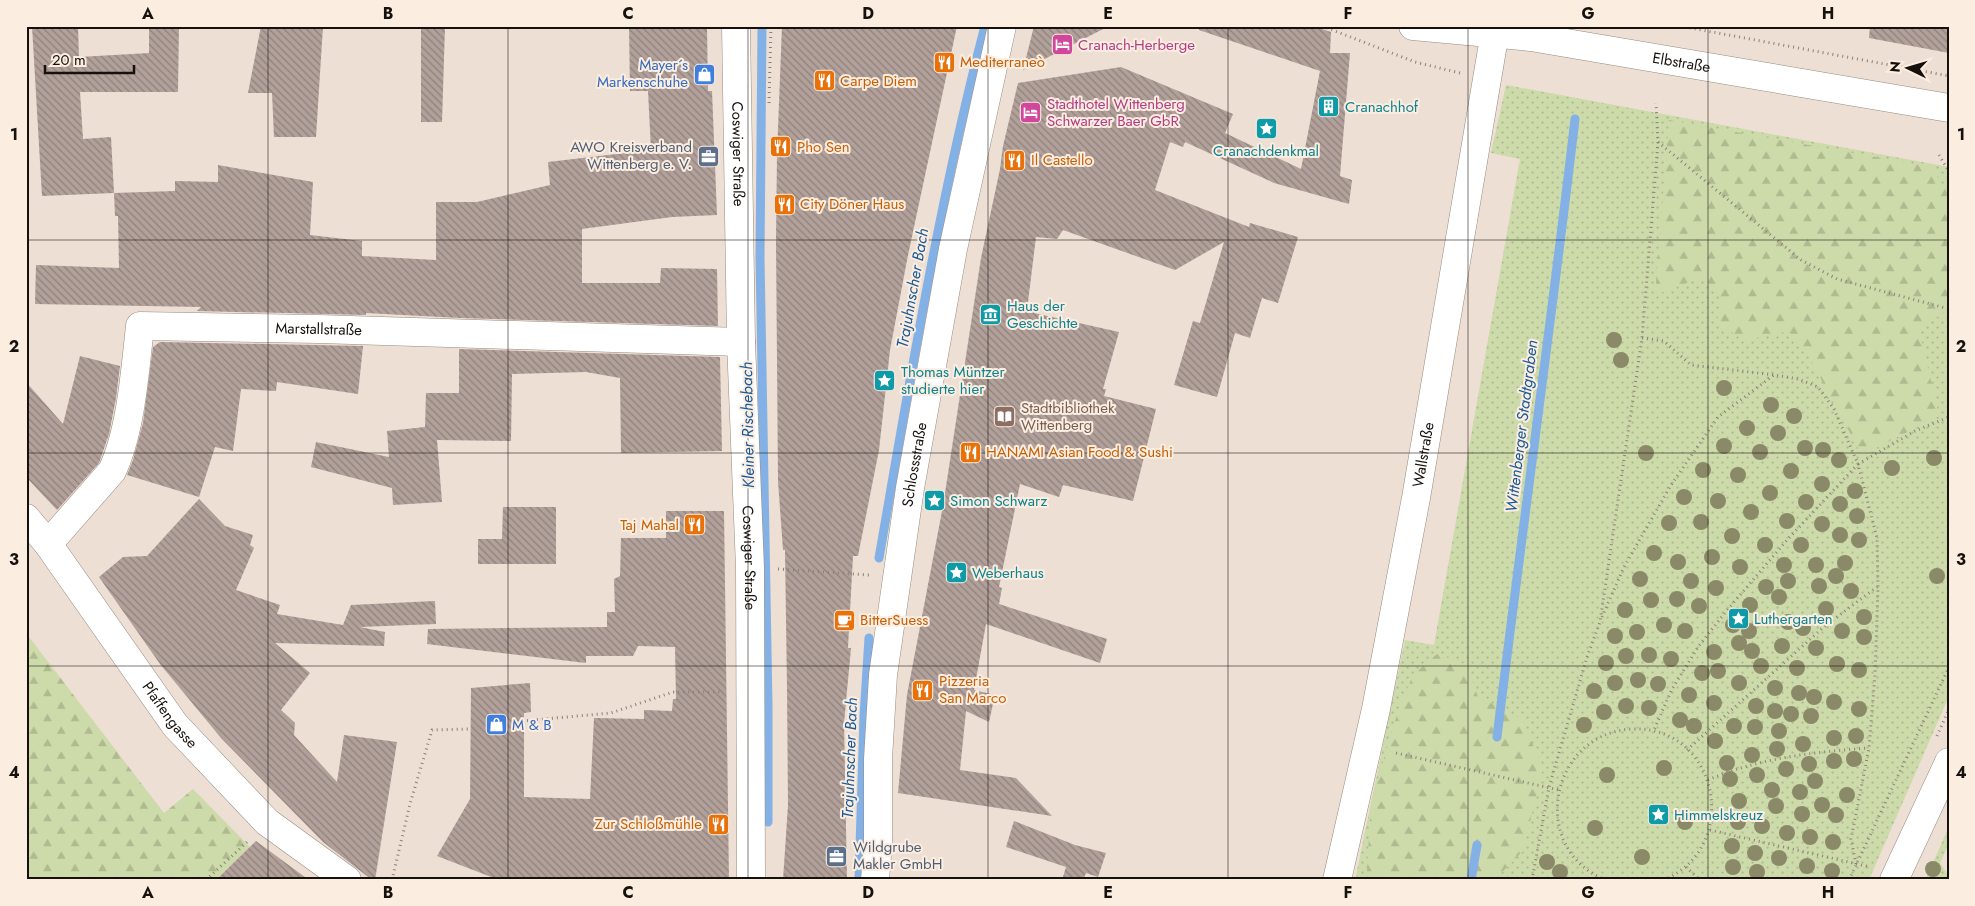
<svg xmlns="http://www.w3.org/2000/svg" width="1975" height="906" font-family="Jost,sans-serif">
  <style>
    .grass { fill: url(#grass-dots) }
    .forest { fill: url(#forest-firs) }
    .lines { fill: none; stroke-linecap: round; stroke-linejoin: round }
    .stream { stroke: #83b1e6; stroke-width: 9 }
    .building { fill: url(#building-back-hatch) }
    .minor-casing { stroke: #978b7f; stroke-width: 29 }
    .path { stroke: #8a8077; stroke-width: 3; stroke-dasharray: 1 4; stroke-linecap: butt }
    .minor { stroke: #fff; stroke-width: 28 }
    .tree { fill: #8a8968 }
    .grid { fill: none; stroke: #16110d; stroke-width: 1; stroke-opacity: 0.55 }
    .labels { text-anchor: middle; stroke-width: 4; stroke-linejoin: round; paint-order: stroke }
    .hotel-label { font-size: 15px; fill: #b23c85; stroke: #fbede0; text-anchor: start }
    .food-label { font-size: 15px; fill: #c56008; stroke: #fbede0; text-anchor: start }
    .street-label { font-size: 15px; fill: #16110d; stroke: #fbede0 }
    .shop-label { font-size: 15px; fill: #366cbe; stroke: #fbede0; text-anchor: end }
    .culture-label { font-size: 15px; fill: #0d838f; stroke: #fbede0; text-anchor: start }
    .service-label { font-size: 15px; fill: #4e5e75; stroke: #fbede0; text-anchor: end }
    .education-label { font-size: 15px; fill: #785e54; stroke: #fbede0; text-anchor: start }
    .water-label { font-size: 16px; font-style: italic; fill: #185998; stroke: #fbede0 }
    .neatline { fill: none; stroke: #16110d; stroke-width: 2 }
    .grid-label { font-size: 16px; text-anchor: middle; font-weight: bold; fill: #16110d }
  </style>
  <defs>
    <pattern id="grass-dots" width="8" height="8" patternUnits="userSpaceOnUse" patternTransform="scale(1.25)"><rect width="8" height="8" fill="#cddaa9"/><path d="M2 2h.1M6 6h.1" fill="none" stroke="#afba90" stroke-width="1.8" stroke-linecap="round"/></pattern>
    <pattern id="forest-firs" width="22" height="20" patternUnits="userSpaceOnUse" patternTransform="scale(1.25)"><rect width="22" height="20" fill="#cddaa9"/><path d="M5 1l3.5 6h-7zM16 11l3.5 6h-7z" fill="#afba90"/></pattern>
    <pattern id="building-back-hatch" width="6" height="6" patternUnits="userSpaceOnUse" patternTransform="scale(1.25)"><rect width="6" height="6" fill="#b2a09a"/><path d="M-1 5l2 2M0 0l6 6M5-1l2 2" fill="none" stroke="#90817c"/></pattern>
  </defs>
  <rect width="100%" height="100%" fill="#eddfd3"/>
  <!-- grass -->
  <g class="grass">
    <path d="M1506,85L1949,167V696L1869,880H1355L1405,640L1434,645L1520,159L1491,153Z"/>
    <path d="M1949,826V843L1940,863L1949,876V880L1926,879Z"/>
  </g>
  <!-- forest -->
  <g class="forest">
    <path d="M1669,120L1931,167L1949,194V309L1919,329L1939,416L1862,455L1808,355L1788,331L1746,340L1717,324L1721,291L1700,278L1655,295Z"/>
    <path d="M26,633L164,813L193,789L250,847L216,880H26Z"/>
    <path d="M1437,654L1467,665L1478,697L1522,719L1543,768L1523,851L1494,880H1378L1367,871L1371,802L1399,708L1413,675Z"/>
  </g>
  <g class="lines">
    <!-- stream -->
    <g class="stream">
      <path d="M762,26L760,258L768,706V822"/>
      <path d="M879,558C910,380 939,202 985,26"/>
      <path d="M1497,737C1522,531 1551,325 1575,119"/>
      <path d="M859,880L864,716L869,638"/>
      <path d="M1471,880L1477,845"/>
    </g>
  </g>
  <!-- building -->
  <g class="building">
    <path d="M32,26H78L79,57L149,53V26H179L178,92H80L83,139L111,137L114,193L42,196Z"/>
    <path d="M261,26H323L316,137H274L272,93H248Z"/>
    <path d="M421,26H445L442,122H421Z"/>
    <path d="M629,26H707L708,91H712L717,215L672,217L582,229V283H660L661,268L717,269L718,326L460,318L366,313V315L197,311L201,307L35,304L36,265L119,268L118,216H115L114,193L175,191V181L218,182V165L313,182L310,235L362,241V256L436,260V202H477L550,185L548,162L651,150L648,91H630Z"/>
    <path d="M782,26H957L908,255L890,350L879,450L858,556H853L848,648H851L844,723L847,880H783L788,805L787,688L785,550H783L778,481L776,241L777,154Z"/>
    <path d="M1034,26H1109L1023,70Z"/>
    <path d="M1200,26H1313L1331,32L1330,53H1350L1340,176L1352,180L1349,204L1274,183L1185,142L1183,147L1170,142L1155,190L1249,227L1250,223L1298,237L1278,303L1262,298L1250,338L1235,333L1217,397L1174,385L1193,321L1200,323L1224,242L1175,270L1063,230L1057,239L1036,237L1027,310H1034V313L1119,332L1103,389H1106L1104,396L1156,409L1133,501L1063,485L1059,497L1020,484L999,587L1002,588L999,604L1107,639L1100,663L986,624L974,690L995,695L989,722L966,711L960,770L1016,778L1052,816L898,793L907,695L943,506L981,258L1000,169L1003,146L1018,83L1121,67L1233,114L1225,133L1301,169L1320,71L1199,30Z"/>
    <path d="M1870,26H1949V53L1869,38Z"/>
    <path d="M160,342L363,346L358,394L277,382L276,391L241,389L233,451L215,447L199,497L127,475L133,460L143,423L153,347Z"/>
    <path d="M459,349L720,357L722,451L621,453L620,378L586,372L512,374L511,441L437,440L442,502L393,505L392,488L311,467L316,442L389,457L387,431L425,427L426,393H459Z"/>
    <path d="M80,356L120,366L116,398L109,434L99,463L57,510L26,477V382L63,424Z"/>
    <path d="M199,499L225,526L253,535L250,545L254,548L236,590L280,605L277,614L343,625L351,605L435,601L436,624L360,627L385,632L384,646L275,643L310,673L281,710L295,723L294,735L337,782L344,735L397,742L375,880H372L323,842L221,738L160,664L99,577L123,557L147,556Z"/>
    <path d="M503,507H556V564H478V539H502Z"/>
    <path d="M666,511H724L729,880H499L437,856L470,799L471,688L530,683L531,712L524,713V797L590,799L594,718L644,719V710L672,711L673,699H676L675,647L638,646L633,656H586V663L427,644L428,629L607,627V612H615L614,579L620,576L621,538H666Z"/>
    <path d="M1014,821L1075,845L1106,853L1098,877L1086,873L1083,880H1062L1066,867L1006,847Z"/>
    <path d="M256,841L309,880H216Z"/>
  </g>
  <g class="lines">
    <defs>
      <g id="minor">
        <path id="s1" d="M736,26L741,342L750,568L751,880"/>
        <path id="s2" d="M1413,26L1531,37L1949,108"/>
        <path id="s3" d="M26,518L48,544L175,725L267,822L347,880"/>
        <path id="s4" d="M48,544L112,471C131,431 135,371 140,326L319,329L741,342"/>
        <path id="s5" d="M875,880L878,843V759L883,675L910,488L953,249L1002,26"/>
        <path id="s6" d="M1337,880L1376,709L1416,498L1496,26"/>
        <path d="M1894,880L1949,762"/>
      </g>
    </defs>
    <!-- minor casing -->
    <use href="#minor" class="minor-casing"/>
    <!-- path -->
    <g class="path">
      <path d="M1322,26L1415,62L1460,73"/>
      <path d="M1680,26L1949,76"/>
      <path d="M769,103L771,26"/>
      <path d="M1658,142L1801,260L1837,279L1949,309"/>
      <path d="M1939,155L1949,172"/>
      <path d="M1642,338L1664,341L1691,365L1775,375L1798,379L1818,387L1834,409L1858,464L1788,539L1728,609L1698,647L1672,689L1653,732"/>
      <path d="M778,569L869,575"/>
      <path d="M1602,617L1624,567L1671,485L1718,417L1774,375"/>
      <path d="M522,721L611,713L673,692H723"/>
      <path d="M1937,736L1949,709"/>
      <path d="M1687,750L1826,625L1877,587"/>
      <path d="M1396,753L1559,790"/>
      <path d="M1708,780C1758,758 1814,752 1869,748"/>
      <path d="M1710,830L1870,867"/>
      <path d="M1856,864L1851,839L1869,748L1875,675L1878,587L1877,538L1858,464L1915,431L1949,417"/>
      <path d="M1686,867L1700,880"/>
      <path d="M206,880L247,842"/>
      <path d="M392,880L410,804L432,730L471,729"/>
      <path d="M1532,880L1549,787L1587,657L1600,622L1642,338L1658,142L1656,103"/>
      <path d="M1606,880C1528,850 1549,733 1632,729C1718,725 1743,846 1664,880"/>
      <path d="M1849,880L1949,667"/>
    </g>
    <!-- minor -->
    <use href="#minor" class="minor"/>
  </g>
  <!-- trees -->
  <g class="tree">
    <circle cx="1614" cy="340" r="8"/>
    <circle cx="1621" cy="360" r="8"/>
    <circle cx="1724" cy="388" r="8"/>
    <circle cx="1771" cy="405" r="8"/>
    <circle cx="1794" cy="416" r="8"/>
    <circle cx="1747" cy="428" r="8"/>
    <circle cx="1778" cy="433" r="8"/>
    <circle cx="1724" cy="446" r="8"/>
    <circle cx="1805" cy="448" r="8"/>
    <circle cx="1823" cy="450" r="8"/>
    <circle cx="1760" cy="452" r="8"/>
    <circle cx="1646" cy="453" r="8"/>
    <circle cx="1934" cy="458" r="8"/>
    <circle cx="1839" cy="460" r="8"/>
    <circle cx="1892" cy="468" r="8"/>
    <circle cx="1703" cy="470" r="8"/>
    <circle cx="1791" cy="471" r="8"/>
    <circle cx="1738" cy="475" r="8"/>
    <circle cx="1822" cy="484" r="8"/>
    <circle cx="1855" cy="491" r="8"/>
    <circle cx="1770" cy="493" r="8"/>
    <circle cx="1684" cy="497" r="8"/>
    <circle cx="1718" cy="501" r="8"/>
    <circle cx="1806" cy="502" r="8"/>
    <circle cx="1840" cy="504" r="8"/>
    <circle cx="1751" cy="512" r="8"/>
    <circle cx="1857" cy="516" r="8"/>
    <circle cx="1787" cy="521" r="8"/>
    <circle cx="1701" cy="522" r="8"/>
    <circle cx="1669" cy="523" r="8"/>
    <circle cx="1822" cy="524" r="8"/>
    <circle cx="1840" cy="535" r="8"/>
    <circle cx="1732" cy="536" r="8"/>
    <circle cx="1859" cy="540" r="8"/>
    <circle cx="1765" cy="545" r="8"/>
    <circle cx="1801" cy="545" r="8"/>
    <circle cx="1654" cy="553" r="8"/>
    <circle cx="1712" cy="557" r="8"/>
    <circle cx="1678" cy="562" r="8"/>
    <circle cx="1845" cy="563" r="8"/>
    <circle cx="1784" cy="565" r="8"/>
    <circle cx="1816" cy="565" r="8"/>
    <circle cx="1740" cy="567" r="8"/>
    <circle cx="1836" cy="576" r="8"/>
    <circle cx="1937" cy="576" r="8"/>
    <circle cx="1640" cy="579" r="8"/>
    <circle cx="1691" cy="581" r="8"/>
    <circle cx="1788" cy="581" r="8"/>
    <circle cx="1819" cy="586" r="8"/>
    <circle cx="1766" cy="587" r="8"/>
    <circle cx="1716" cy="588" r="8"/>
    <circle cx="1851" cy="591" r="8"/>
    <circle cx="1779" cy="597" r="8"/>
    <circle cx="1677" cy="599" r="8"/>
    <circle cx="1651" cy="600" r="8"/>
    <circle cx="1750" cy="605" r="8"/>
    <circle cx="1699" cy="606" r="8"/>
    <circle cx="1826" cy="609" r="8"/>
    <circle cx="1625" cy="610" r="8"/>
    <circle cx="1864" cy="617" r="8"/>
    <circle cx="1788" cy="622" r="8"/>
    <circle cx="1664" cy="625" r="8"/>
    <circle cx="1733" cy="625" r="8"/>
    <circle cx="1803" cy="628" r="8"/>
    <circle cx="1685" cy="631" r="8"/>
    <circle cx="1749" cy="631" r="8"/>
    <circle cx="1842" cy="631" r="8"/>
    <circle cx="1637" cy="632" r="8"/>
    <circle cx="1615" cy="636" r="8"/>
    <circle cx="1864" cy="637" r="8"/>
    <circle cx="1739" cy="643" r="8"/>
    <circle cx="1782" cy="646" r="8"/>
    <circle cx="1816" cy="648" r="8"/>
    <circle cx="1752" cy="651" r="8"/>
    <circle cx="1714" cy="652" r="8"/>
    <circle cx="1649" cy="655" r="8"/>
    <circle cx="1626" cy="656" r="8"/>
    <circle cx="1671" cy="659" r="8"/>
    <circle cx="1606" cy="663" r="8"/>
    <circle cx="1837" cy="664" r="8"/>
    <circle cx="1761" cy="666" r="8"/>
    <circle cx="1797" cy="668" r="8"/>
    <circle cx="1859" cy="670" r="8"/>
    <circle cx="1718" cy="671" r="8"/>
    <circle cx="1702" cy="673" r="8"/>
    <circle cx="1638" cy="680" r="8"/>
    <circle cx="1615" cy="683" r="8"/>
    <circle cx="1739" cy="683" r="8"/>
    <circle cx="1658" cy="684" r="8"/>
    <circle cx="1775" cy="688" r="8"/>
    <circle cx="1594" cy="691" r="8"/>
    <circle cx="1799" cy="693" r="8"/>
    <circle cx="1689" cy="695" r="8"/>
    <circle cx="1814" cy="697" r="8"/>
    <circle cx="1834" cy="702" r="8"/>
    <circle cx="1714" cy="703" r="8"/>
    <circle cx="1626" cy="706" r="8"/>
    <circle cx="1756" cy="706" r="8"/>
    <circle cx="1649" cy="708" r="8"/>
    <circle cx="1859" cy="709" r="8"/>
    <circle cx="1775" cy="711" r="8"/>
    <circle cx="1604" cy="712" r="8"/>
    <circle cx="1791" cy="714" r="8"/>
    <circle cx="1811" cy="716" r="8"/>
    <circle cx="1680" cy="720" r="8"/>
    <circle cx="1584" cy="725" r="8"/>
    <circle cx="1694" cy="726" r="8"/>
    <circle cx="1734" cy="726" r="8"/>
    <circle cx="1755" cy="727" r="8"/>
    <circle cx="1779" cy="731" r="8"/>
    <circle cx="1856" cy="736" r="8"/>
    <circle cx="1834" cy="738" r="8"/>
    <circle cx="1715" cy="741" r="8"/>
    <circle cx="1803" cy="744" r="8"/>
    <circle cx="1777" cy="749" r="8"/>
    <circle cx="1752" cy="755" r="8"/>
    <circle cx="1854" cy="759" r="8"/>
    <circle cx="1834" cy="761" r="8"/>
    <circle cx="1727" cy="763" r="8"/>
    <circle cx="1809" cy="764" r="8"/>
    <circle cx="1664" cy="768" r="8"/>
    <circle cx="1786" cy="769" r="8"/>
    <circle cx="1607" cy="775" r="8"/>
    <circle cx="1757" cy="775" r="8"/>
    <circle cx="1730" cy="779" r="8"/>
    <circle cx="1815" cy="781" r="8"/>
    <circle cx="1772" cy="790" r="8"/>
    <circle cx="1800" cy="792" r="8"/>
    <circle cx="1847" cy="795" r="8"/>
    <circle cx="1739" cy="801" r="8"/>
    <circle cx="1822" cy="805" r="8"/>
    <circle cx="1776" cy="806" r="8"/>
    <circle cx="1802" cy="814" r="8"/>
    <circle cx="1836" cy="815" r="8"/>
    <circle cx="1685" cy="822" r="8"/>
    <circle cx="1738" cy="822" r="8"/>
    <circle cx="1762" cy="826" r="8"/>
    <circle cx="1595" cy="828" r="8"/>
    <circle cx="1787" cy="833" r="8"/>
    <circle cx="1810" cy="837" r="8"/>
    <circle cx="1833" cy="842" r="8"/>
    <circle cx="1732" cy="846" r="8"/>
    <circle cx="1755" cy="853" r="8"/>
    <circle cx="1642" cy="857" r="8"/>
    <circle cx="1779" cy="858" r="8"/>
    <circle cx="1547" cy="862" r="8"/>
    <circle cx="1807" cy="866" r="8"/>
    <circle cx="1733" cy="867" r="8"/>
    <circle cx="1933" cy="869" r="8"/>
    <circle cx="1832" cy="871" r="8"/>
    <circle cx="1560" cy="872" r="8"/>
    <circle cx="1757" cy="872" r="8"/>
  </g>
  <!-- grid -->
  <path class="grid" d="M268,26V880M508,26V880M748,26V880M988,26V880M1228,26V880M1468,26V880M1708,26V880M26,240H1949M26,453H1949M26,666H1949"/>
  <!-- icons -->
  <defs>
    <symbol id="hotel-square" viewBox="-11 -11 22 22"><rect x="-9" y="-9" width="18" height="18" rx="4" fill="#d1479c" stroke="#fbede0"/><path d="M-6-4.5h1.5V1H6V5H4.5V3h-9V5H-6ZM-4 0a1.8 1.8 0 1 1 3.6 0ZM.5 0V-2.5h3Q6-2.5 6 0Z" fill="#fff"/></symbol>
    <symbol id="restaurant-square" viewBox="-11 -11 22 22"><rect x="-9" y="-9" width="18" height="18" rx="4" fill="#e8710a" stroke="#fbede0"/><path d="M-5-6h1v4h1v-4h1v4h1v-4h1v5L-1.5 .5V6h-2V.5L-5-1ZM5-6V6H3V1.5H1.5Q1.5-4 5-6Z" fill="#fff"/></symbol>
    <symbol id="shop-square" viewBox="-11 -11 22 22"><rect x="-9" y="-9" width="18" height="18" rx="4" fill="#3f7fe0" stroke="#fbede0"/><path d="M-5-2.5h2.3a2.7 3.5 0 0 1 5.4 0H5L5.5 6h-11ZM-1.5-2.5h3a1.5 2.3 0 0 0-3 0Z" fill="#fff"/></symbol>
    <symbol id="building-square" viewBox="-11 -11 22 22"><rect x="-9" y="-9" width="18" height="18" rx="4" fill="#0f9aa8" stroke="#fbede0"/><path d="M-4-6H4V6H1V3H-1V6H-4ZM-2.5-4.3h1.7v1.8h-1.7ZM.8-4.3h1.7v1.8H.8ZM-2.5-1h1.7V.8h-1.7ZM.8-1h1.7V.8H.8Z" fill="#fff"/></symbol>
    <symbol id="sight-square" viewBox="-11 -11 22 22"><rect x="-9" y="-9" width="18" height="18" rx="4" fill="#0f9aa8" stroke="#fbede0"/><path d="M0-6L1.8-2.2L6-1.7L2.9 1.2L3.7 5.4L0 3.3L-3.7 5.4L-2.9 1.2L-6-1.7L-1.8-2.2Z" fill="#fff"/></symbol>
    <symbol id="office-square" viewBox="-11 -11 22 22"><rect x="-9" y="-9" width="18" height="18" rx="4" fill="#5c6f8a" stroke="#fbede0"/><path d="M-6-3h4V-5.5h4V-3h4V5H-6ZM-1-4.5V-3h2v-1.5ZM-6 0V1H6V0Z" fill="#fff"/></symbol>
    <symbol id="museum-square" viewBox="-11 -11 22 22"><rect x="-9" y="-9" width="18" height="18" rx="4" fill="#0f9aa8" stroke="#fbede0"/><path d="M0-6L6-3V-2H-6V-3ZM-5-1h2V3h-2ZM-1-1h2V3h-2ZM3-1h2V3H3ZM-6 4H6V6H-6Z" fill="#fff"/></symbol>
    <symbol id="library-square" viewBox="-11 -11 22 22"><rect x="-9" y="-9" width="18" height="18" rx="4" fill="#8d6e63" stroke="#fbede0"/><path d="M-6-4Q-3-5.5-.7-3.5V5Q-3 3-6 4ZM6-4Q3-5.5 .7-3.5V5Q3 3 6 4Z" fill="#fff"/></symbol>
    <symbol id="cafe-square" viewBox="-11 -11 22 22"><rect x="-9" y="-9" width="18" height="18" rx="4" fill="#e8710a" stroke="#fbede0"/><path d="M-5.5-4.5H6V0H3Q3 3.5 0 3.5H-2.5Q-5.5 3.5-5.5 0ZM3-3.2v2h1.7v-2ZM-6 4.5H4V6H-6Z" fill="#fff"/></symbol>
  </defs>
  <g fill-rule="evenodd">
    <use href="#hotel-square" x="1050" y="32" width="25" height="25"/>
    <use href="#restaurant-square" x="932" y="50" width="25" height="25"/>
    <use href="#shop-square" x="692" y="62" width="25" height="25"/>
    <use href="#restaurant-square" x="812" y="68" width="25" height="25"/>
    <use href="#building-square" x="1316" y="94" width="25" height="25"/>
    <use href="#hotel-square" x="1018" y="100" width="25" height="25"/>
    <use href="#sight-square" x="1254" y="116" width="25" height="25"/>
    <use href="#restaurant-square" x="768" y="134" width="25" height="25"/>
    <use href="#office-square" x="696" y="144" width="25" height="25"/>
    <use href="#restaurant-square" x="1002" y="148" width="25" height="25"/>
    <use href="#restaurant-square" x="772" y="192" width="25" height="25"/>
    <use href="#museum-square" x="978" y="302" width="25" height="25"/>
    <use href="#sight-square" x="872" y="368" width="25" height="25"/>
    <use href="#library-square" x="992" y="404" width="25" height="25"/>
    <use href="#restaurant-square" x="958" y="440" width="25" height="25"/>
    <use href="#sight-square" x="922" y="488" width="25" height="25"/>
    <use href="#restaurant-square" x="682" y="512" width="25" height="25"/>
    <use href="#sight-square" x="944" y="560" width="25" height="25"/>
    <use href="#sight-square" x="1726" y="606" width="25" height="25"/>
    <use href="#cafe-square" x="832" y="608" width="25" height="25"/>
    <use href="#restaurant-square" x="910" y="678" width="25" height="25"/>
    <use href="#shop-square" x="484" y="712" width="25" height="25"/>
    <use href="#sight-square" x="1646" y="802" width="25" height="25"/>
    <use href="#restaurant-square" x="706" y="812" width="25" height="25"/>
    <use href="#office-square" x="824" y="844" width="25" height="25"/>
  </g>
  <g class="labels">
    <!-- hotel labels -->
    <g class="hotel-label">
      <text x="1078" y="50">Cranach-Herberge</text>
      <text x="1047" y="109">Stadthotel Wittenberg<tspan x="1047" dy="17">Schwarzer Baer GbR</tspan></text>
    </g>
    <!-- food labels -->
    <g class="food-label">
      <text x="960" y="67">Mediterraneò</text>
      <text x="840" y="86">Carpe Diem</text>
      <text x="797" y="152">Pho Sen</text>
      <text x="1031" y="165">Il Castello</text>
      <text x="800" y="209">City Döner Haus</text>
      <text x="986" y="457">HANAMI Asian Food &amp; Sushi</text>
      <text x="679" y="530" text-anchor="end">Taj Mahal</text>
      <text x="860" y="625">BitterSuess</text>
      <text x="939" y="686">Pizzeria<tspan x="939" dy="17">San Marco</tspan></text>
      <text x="702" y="829" text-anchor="end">Zur Schloßmühle</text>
    </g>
    <!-- street labels -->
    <g class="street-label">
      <text dy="5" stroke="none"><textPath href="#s2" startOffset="271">Elbstraße</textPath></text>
      <text dy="5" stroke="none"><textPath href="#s1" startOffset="128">Coswiger Straße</textPath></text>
      <text dy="5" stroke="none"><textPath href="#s4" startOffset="424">Marstallstraße</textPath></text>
      <text dy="5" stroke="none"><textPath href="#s6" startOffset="434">Wallstraße</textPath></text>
      <text dy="5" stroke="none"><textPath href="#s5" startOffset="418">Schlossstraße</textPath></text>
      <text dy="5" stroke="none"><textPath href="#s1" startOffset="532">Coswiger Straße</textPath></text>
      <text dy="5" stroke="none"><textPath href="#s3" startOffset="244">Pfaffengasse</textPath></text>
    </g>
    <!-- shop labels -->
    <g class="shop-label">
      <text x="688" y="70">Mayer´s<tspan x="688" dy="17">Markenschuhe</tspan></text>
      <text x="512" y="730" text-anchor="start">M &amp; B</text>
    </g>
    <!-- culture labels -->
    <g class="culture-label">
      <text x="1345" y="112">Cranachhof</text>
      <text x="1266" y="156" text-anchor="middle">Cranachdenkmal</text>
      <text x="1007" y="311">Haus der<tspan x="1007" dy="17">Geschichte</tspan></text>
      <text x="901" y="377">Thomas Müntzer<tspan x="901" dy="17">studierte hier</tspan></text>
      <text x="950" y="506">Simon Schwarz</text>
      <text x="972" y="578">Weberhaus</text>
      <text x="1754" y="624">Luthergarten</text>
      <text x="1674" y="820">Himmelskreuz</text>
    </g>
    <!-- service labels -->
    <g class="service-label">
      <text x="692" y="152">AWO Kreisverband<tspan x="692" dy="17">Wittenberg e. V.</tspan></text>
      <text x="853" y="852" text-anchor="start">Wildgrube<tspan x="853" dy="17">Makler GmbH</tspan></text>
    </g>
    <!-- education labels -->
    <g class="education-label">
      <text x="1021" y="413">Stadtbibliothek<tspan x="1021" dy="17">Wittenberg</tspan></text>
    </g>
    <!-- water labels -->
    <g class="water-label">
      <text transform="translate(912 288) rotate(-80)" y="6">Trajuhnscher Bach</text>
      <text transform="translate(747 425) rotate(-91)" y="6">Kleiner Rischebach</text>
      <text transform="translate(1521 426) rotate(-83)" y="6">Wittenberger Stadtgraben</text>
      <text transform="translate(849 758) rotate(-88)" y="6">Trajuhnscher Bach</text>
    </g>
  </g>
  <!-- border -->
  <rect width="1975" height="906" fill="none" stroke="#fbede0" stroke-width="55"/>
  <!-- north arrow -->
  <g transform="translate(1908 68) rotate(275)" stroke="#fbede0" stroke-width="4" paint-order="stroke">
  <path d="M0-4L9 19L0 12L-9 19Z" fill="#16110d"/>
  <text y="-8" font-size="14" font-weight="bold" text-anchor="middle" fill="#16110d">N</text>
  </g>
  <!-- scale -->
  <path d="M45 65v8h89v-8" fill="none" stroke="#16110d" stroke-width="2.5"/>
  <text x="52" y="65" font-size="15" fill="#16110d" stroke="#fbede0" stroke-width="4" paint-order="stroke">20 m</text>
  <rect x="28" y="28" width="1920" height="850" class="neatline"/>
  <g class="grid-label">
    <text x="148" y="19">A</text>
    <text x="388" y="19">B</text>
    <text x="628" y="19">C</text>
    <text x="868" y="19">D</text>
    <text x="1108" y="19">E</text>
    <text x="1348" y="19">F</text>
    <text x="1588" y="19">G</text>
    <text x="1828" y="19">H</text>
    <text x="14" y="140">1</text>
    <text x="1961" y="140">1</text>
    <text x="14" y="352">2</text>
    <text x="1961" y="352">2</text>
    <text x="14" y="565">3</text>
    <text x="1961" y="565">3</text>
    <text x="14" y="778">4</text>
    <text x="1961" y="778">4</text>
    <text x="148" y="898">A</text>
    <text x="388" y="898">B</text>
    <text x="628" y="898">C</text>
    <text x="868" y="898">D</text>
    <text x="1108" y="898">E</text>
    <text x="1348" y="898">F</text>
    <text x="1588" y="898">G</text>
    <text x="1828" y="898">H</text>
  </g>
</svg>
